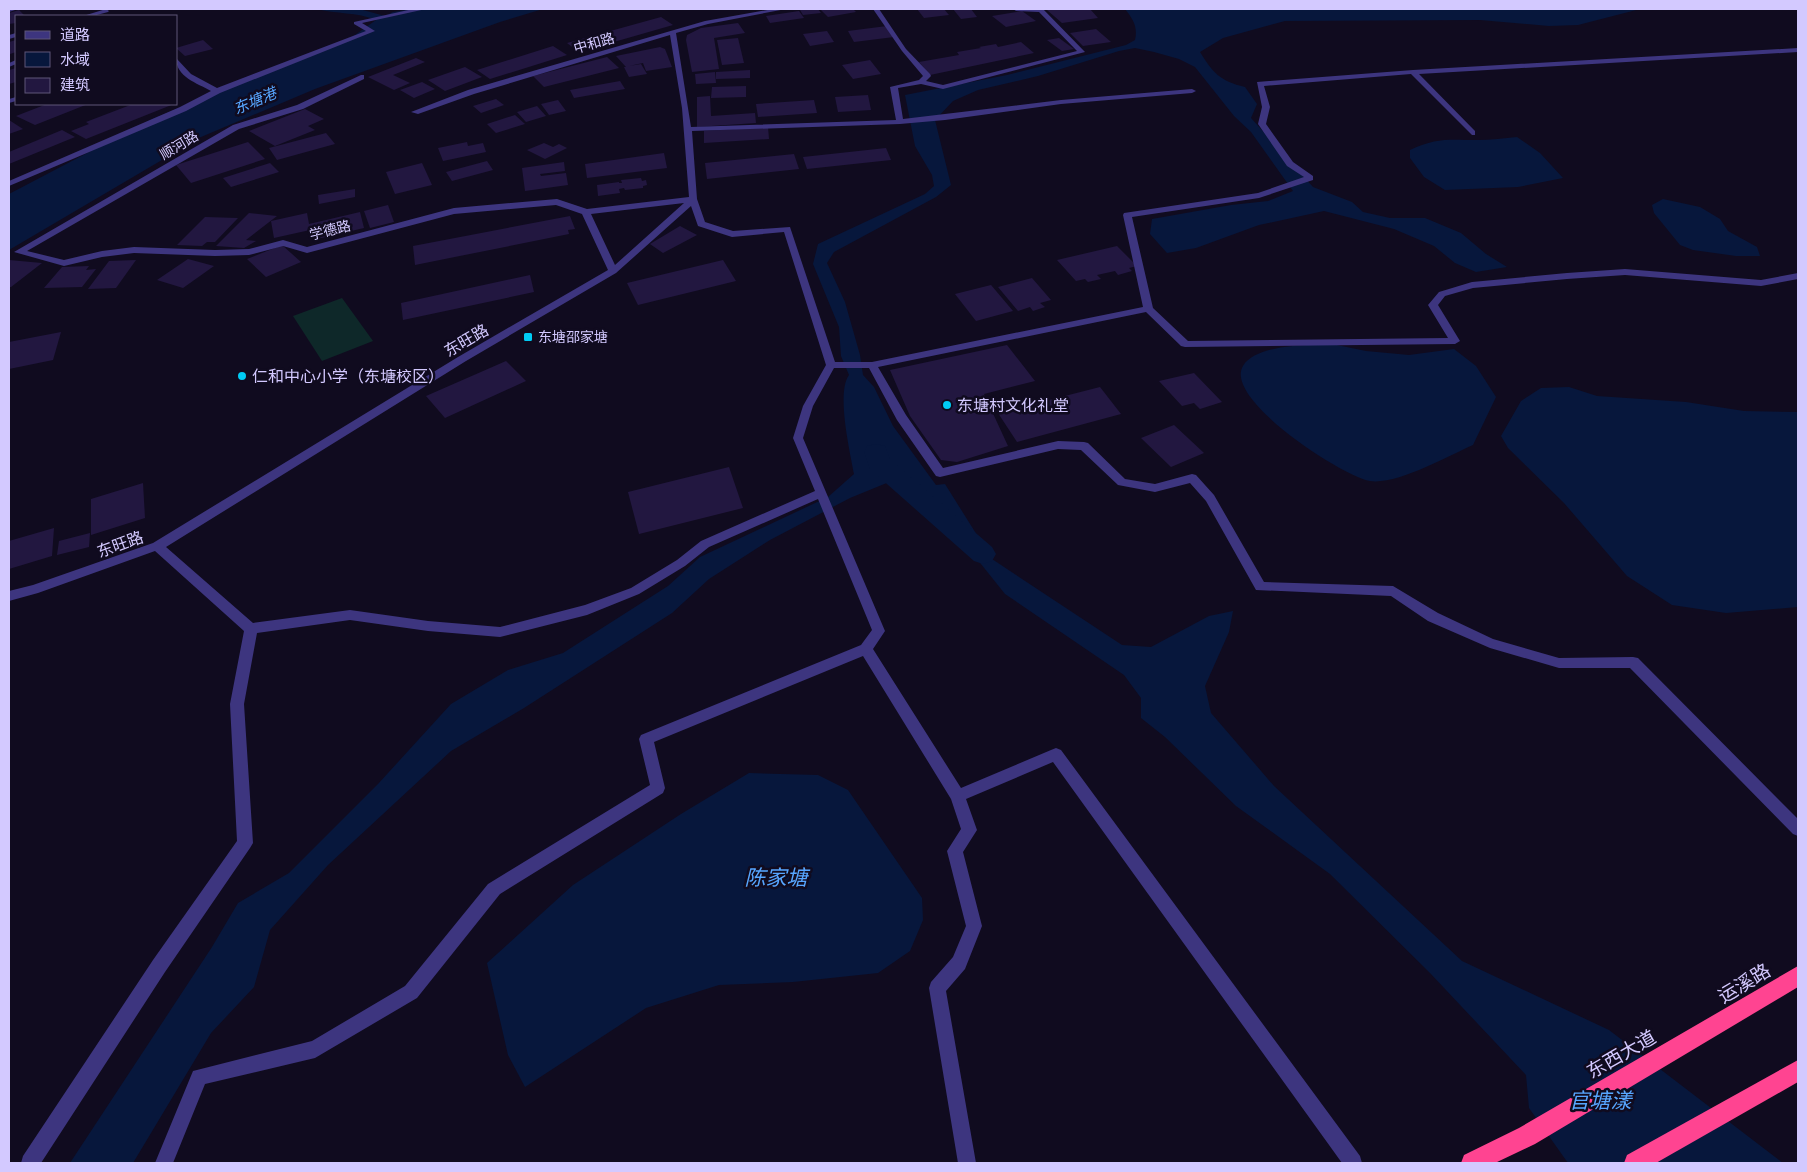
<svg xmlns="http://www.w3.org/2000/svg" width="1807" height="1172" font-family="Rubik,'Noto Sans SC',sans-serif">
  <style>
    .green { fill: #0e2829 }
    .water { fill: #07173c }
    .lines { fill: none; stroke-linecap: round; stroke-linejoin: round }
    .canal { fill: #07173c; fill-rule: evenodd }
    .building { fill: #221740 }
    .minor { fill: #3d357f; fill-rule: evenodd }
    .highway { fill: #ff4491; fill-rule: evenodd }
    .poi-dot { fill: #00cbf4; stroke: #100b1f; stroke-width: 2 }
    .labels { text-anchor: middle; stroke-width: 5; stroke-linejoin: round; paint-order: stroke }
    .far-street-label { font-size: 14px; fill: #d3c9ff; stroke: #100b1f }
    .far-poi-label { font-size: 14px; fill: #d3c9ff; stroke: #100b1f; text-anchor: start }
    .far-water-label { font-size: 15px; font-style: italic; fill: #57a6ff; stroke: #100b1f }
    .street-label { font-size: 16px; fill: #d3c9ff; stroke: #100b1f }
    .poi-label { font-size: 16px; fill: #d3c9ff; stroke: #100b1f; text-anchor: start }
    .near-street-label { font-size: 19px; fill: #d3c9ff; stroke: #100b1f }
    .near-water-label { font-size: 21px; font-style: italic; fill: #57a6ff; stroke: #100b1f }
  </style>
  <rect width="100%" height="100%" fill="#100b1f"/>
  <!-- green -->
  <path class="green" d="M342,298L373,341L322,361L293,316Z"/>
  <!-- water -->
  <g class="water">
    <path d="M316,9H359L385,16L393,12L412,9H543L500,22L315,89L201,137L9,250V194L152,119L348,40L376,20C357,12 336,14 316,9Z"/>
    <path d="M1125,9H1640L1578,25L1549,26L1480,20L1285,21L1223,38L1200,52C1213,73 1220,81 1245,87L1257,104L1251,118L1313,187L1352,202L1363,212L1390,218H1425L1461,233L1486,254L1507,267L1476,272L1455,263L1434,246L1394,229L1324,211L1259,225L1196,248L1167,253L1150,234L1152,219L1231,205L1268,201L1293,191L1251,132L1234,116L1195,67L1179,59L1154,52L1135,48L1119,51L1038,76L978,90L953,101L935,120L951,185L936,197L834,252L827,263L845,302L860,355L863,375L874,387L893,426L936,485L945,484L992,559L1122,645L1151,647L1209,616L1233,611L1229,632L1205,686L1211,713L1274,786L1462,961L1609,1030L1783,1163H1568L1529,1108L1526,1075L1430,973L1330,874L1236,806L1165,737L1141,718V698L1124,675L1005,594L929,499L908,482L894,480L850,498L770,540L709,579L672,613L524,708L451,751L328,865L270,930L254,987L211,1033L133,1163H70L212,947L238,903L289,873L378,784L451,704L508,670L563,653L668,586L700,557L828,497L854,474C850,451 836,393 849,375L841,356L839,327L813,264L818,244L925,194L934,186L932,175L915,146L905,95L1007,75L1126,45L1135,40C1138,27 1133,19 1125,9Z"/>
    <path d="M1517,137L1540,153L1563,178L1518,187L1445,190L1424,177L1410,158V150C1437,137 1450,140 1478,140C1491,140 1504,138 1517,137Z"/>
    <path d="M1663,199L1700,207L1720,219L1728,231L1757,247L1760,256H1736L1693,250L1680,245L1654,213L1652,205Z"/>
    <path d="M1332,344L1366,351L1409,355L1454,349L1476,366L1496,397L1473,445C1448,456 1397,485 1370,481C1342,476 1223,399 1243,366C1256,344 1309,345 1332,344Z"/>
    <path d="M1569,387L1597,396L1686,402L1744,411L1798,412V607L1726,613L1672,605L1627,576L1564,503L1508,448L1501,436L1521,401L1541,388Z"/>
    <path d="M749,773L818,775L848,790L922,898L923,920L910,951L878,973L793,982L719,985L646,1008L525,1087L508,1055L487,963L573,885L681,814Z"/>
  </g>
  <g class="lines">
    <!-- canal -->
    <path class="canal" d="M876,444L885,446L890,459L992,547L996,554L992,561L983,564L974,561L870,469L864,452L867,446Z"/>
  </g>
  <!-- building -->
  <g class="building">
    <path d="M818,9L821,13L803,15L800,10Z"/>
    <path d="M820,9H853L856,12L828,17Z"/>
    <path d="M917,9H944L949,15L924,18Z"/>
    <path d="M953,9H971L977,17L961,19Z"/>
    <path d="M1056,9L1058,10L1090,9L1098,18L1062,23L1047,10Z"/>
    <path d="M19,10L25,16H16V23L9,24V13Z"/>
    <path d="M799,11L804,18L770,23L766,16Z"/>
    <path d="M1022,11L1036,21L1006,27L992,16Z"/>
    <path d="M661,17L673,25L579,52L567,43Z"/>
    <path d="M738,23L745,33L714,38L719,69L692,72L686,40L687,35L701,28Z"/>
    <path d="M887,26L894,37L854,42L848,31Z"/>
    <path d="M1096,29L1111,42L1083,46L1070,33Z"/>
    <path d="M827,31L834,42L810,46L803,34Z"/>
    <path d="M738,38L744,63L722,65L717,40Z"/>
    <path d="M1059,38L1074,49L1062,51L1047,40Z"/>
    <path d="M16,40V52L10,54L9,42Z"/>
    <path d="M203,40L213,49L185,56L176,48Z"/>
    <path d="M1021,42L1034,53L930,75L919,62L959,55L957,52L981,48L979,47L996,44L998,47Z"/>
    <path d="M553,46L567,55L490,79L477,70Z"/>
    <path d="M660,47L665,49L672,67L646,71L643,63L629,66L641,64L647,74L629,77L624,67H626L616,56Z"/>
    <path d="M607,57L619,68L544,87L533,76Z"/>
    <path d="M416,58L425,62L393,75L410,83L394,90L368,77Z"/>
    <path d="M870,60L881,74L853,79L842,65Z"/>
    <path d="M465,67L482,77L445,91L428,80Z"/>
    <path d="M16,68V82L9,84V70Z"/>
    <path d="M750,70V78L716,79V72Z"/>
    <path d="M715,72L716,83L696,84L695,74Z"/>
    <path d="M620,81L625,89L574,98L570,90Z"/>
    <path d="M422,82L435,89L414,98L400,90Z"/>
    <path d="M746,86V97L711,98L712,87Z"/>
    <path d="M868,95L871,110L838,112L835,97Z"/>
    <path d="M710,96L711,116L755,113L756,123L697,127V97Z"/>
    <path d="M496,99L504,105L481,113L473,106Z"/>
    <path d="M558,100L566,111L549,115L541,104Z"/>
    <path d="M814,100L817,113L758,117L756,104Z"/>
    <path d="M47,104H88L35,125L16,116Z"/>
    <path d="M133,104H174L86,139L71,131L89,124L86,122Z"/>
    <path d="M537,106L546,116L526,122L517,112Z"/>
    <path d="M305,109L324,119L308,126L315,130L275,146L249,131Z"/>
    <path d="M515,115L525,124L496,133L487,124Z"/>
    <path d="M9,120L23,129L9,134Z"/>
    <path d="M768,127L769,139L704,143V131Z"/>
    <path d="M62,130L75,137L9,164V152Z"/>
    <path d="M326,133L335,144L277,160L269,148Z"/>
    <path d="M248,142L265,159L191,183L176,165Z"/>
    <path d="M467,142L468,146L483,143L486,152L443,161L438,148Z"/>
    <path d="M544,143L553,147L559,144L567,148L545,159L527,150Z"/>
    <path d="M886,148L891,160L807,169L803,157Z"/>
    <path d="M664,153L667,168L587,178L585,164Z"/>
    <path d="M794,154L799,169L707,179L705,163Z"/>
    <path d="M487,161L493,170L452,181L446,172Z"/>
    <path d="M564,162L565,171L540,174L541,176L566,173L568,185L525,191L522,168Z"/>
    <path d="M270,163L279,172L231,187L223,178Z"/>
    <path d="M422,163L432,185L395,194L386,172Z"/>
    <path d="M641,178L642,181L646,180L647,185L643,186V188L625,190L624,188L619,189L620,193L598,196L597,185L619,182V183H622L621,180Z"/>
    <path d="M355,189V197L319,204L318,195Z"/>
    <path d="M388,205L394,222L370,228L364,211Z"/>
    <path d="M360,212L364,228L313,240L310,230L274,238L271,221L307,213L309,224Z"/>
    <path d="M249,213L277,216L246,240L256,241L244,248L216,246Z"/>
    <path d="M570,216L575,229L568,230L569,234L415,265L413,246Z"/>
    <path d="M205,217L238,218L215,242H207L202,246L177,245Z"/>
    <path d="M680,226L697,235L663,253L650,244Z"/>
    <path d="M282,245L301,262L266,277L247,259Z"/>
    <path d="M1117,246L1137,266L1129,268L1132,271L1118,275L1115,271L1097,275L1101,279L1088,282L1085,279L1076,281L1057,260Z"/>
    <path d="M188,259L214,266L183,288L157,280Z"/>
    <path d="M9,260L42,263L11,287H9Z"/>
    <path d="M136,260L116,288L88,289L109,261Z"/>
    <path d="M723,260L736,281L638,305L627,283Z"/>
    <path d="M89,266L86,270L96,269L82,287L44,288L62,267Z"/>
    <path d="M530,275L534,292L403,320L401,303Z"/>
    <path d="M1032,278L1051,300L1040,303L1045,307L1033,311L1030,307L1018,311L998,287Z"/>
    <path d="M991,285L1013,311L976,321L955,294Z"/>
    <path d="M61,332L53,360L9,369V342Z"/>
    <path d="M1007,345L1035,381L984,394L1008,446L957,462L941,460L910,416L890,370Z"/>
    <path d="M506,361L526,381L445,418L426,396Z"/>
    <path d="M1194,373L1222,402L1200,409L1194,403L1182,406L1159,381Z"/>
    <path d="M1100,387L1121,414L1017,442L998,413Z"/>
    <path d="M1174,425L1204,453L1171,467L1141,438Z"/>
    <path d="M729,467L743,508L639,534L628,492Z"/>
    <path d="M143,483L145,518L91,535V499Z"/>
    <path d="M54,528L52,556L9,569V541Z"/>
    <path d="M90,533L89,547L57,555L59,541Z"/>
  </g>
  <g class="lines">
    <!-- minor -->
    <g class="minor">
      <path d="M9,9H18L9,12Z"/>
      <path d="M106,9L109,11L108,12L93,16H83Z"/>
      <path d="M413,9H426L362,23L375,31L220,93L186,111L9,186V181L180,107L211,91C197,83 176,77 176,58L191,74L217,88L366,31L354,24V22Z"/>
      <path d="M773,9H786L708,24L676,33L691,127L896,120L890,87L919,80L923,76L902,51L873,9H879L906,49L930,74L931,76L926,81L943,85L1077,51L1039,12L1016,11L1013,9H1043L1085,52L943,89L921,84L898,88L903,119L1061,100L1192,89L1196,91L1192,93L1061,104L945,120L900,124L692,131L697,199L705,222L733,231L790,227L835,362H872L1143,307L1123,215L1124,213L1258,193L1304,177L1287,166L1258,124L1262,107L1257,82L1413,70L1798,48V52L1419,74L1475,131V135H1472L1411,74L1264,86L1270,107L1266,124L1293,162L1313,176V180L1259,198L1132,217L1153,308L1188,341L1448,338L1428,305L1439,292L1472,282L1567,273L1625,269L1761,280L1798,273V279L1761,286L1625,275L1567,279L1473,288L1445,296L1438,305L1460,341L1455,344L1185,347L1181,346L1146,312L878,367L906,415L943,468L1058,441L1084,442L1088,443L1125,479L1155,484L1192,474L1196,475L1214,495L1264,582L1393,586L1438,613L1493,639L1559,658L1633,657L1638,658L1798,819V836L1793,834L1630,668H1559L1490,648L1428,621L1391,596L1256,590L1206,501L1190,483L1155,492L1118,485L1081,450L1058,449L940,477L936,476L897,420L869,368H834L813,406L803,438L885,631L873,649L961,788L1051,750L1056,748L1061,750L1360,1156L1362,1163H1342L1053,762L966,799L977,830L963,852L982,926L965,969L946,991L976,1163H958L929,988L931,982L953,957L966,926L947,851L961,829L951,799L863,656L654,742L665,788L663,793L500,894L417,998L315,1058L205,1084L173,1163H155L193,1071L312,1041L405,986L488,884L650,785L639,739L641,735L861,645L872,630L818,499L709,547L685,566L639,594L587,615L500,637L428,631L350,620L257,633L244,704L253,843L250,848L165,972L41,1163H21L23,1156L153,960L237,841L230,704L244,631L155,551L38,593L9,601V591L33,585L153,543L458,357L608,270L582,214L556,205L454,214L307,253L283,246L249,255L215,256L134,253L102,257L64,266L14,252L233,125L297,105L361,75H364V79L303,109L239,129L27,251L64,260L102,251L134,247L215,250L249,249L283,240L307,247L454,208L557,199L587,209L689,197L682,108L670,35L474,94L418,114L411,112L468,90L705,21ZM684,203L615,265L591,214ZM691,206L698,226L732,237L784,232L826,365L803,406L793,438L815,491L701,541L677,560L631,588L585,605L500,627L428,621L350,610L253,623L166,547L466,361L616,273Z"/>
      <path d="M16,33V37L9,39V35Z"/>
      <path d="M16,60V64L9,67V63Z"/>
      <path d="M16,97V101L9,103V99Z"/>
    </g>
    <!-- highway -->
    <g class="highway">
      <path d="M1798,966V987L1535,1144L1495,1163H1461L1464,1155L1519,1128Z"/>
      <path d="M1798,1060V1082L1656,1163H1624L1627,1155Z"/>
    </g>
  </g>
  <!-- markers -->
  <g class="poi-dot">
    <rect x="523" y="332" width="10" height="10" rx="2.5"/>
    <circle cx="242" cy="376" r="5"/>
    <circle cx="947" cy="405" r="5"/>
  </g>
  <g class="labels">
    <!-- far-street labels -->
    <g class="far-street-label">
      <text transform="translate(594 43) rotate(-16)" y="5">中和路</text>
      <text transform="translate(179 145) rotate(-31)" y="5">顺河路</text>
      <text transform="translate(330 230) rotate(-14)" y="5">学德路</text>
    </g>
    <!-- far-poi labels -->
    <g class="far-poi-label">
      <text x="538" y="342">东塘邵家塘</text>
    </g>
    <!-- far-water labels -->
    <g class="far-water-label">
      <text transform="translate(255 101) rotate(-23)" y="5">东塘港</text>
    </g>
    <!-- street labels -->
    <g class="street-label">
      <text transform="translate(466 340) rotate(-30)" y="6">东旺路</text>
      <text transform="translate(120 544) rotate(-20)" y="6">东旺路</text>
    </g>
    <!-- poi labels -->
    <g class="poi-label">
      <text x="252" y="382">仁和中心小学（东塘校区）</text>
      <text x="957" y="411">东塘村文化礼堂</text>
    </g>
    <!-- near-street labels -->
    <g class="near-street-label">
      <text transform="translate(1744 983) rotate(-31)" y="7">运溪路</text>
      <text transform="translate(1621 1054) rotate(-30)" y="7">东西大道</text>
    </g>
    <!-- near-water labels -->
    <g class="near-water-label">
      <text x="776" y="885">陈家塘</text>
      <text x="1600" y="1108">官塘漾</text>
    </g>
  </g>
  <!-- border -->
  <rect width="1807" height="1172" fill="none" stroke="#d3c9ff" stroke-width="20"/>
  <!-- legend -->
  <rect x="15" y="15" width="162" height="90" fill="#100b1f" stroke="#5e5779"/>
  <rect x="25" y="31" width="25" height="8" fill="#3d357f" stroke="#5e5779"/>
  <text x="60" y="40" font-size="15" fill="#d3c9ff">道路</text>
  <rect x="25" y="52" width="25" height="15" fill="#07173c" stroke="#5e5779"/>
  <text x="60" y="65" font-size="15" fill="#d3c9ff">水域</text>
  <rect x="25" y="78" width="25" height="15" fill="#221740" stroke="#5e5779"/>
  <text x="60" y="90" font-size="15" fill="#d3c9ff">建筑</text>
</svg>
